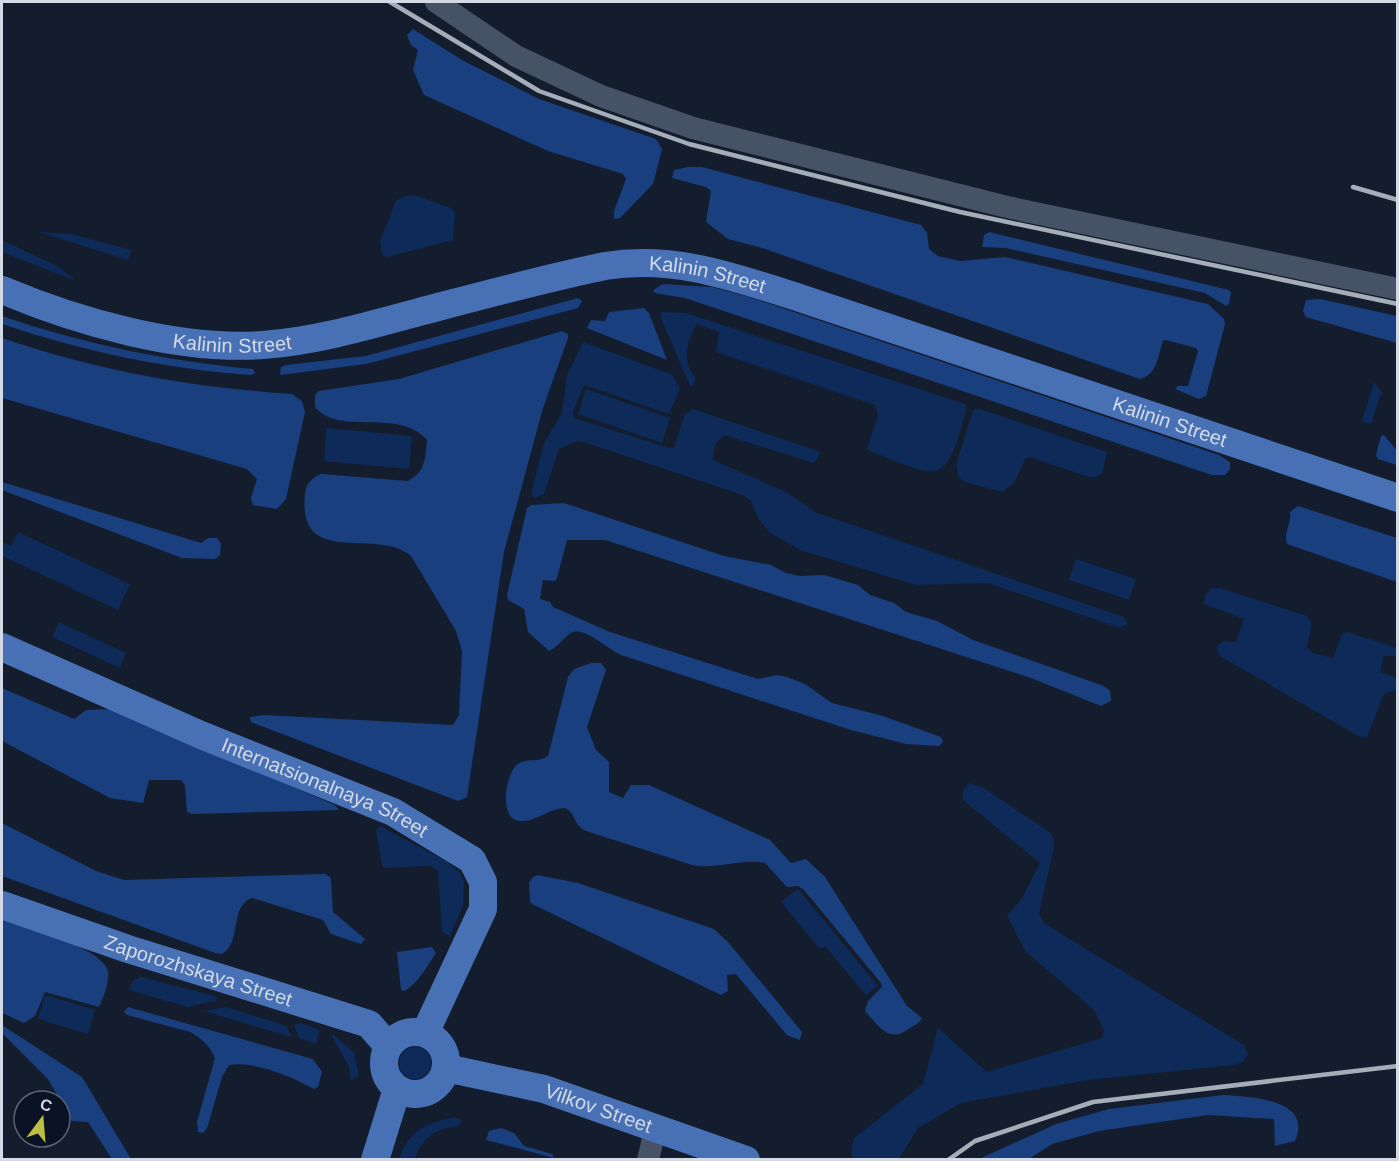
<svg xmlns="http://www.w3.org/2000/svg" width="1399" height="1161" font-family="Arial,sans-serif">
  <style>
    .green { fill: #0e2a58 }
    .forest { fill: #1a3f7f }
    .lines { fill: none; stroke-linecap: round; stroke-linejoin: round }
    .minor { stroke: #465265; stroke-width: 22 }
    .major { stroke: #4871b5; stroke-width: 28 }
    .rail { stroke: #a5adb9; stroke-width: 4.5 }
    .labels { text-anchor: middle; stroke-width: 6; stroke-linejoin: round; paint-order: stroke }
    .street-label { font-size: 20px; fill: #d3dae5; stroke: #0a1323 }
  </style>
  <rect width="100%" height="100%" fill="#131d2d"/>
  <!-- green -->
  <g class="green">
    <path d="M414,195L451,208L455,213L453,240L387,257L382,255L380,241L396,201L402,197Z"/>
    <path d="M39,232L72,234L131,250L128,260Z"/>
    <path d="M2,240L57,266L76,281L2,252Z"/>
    <path d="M662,312L686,313L965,404L967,408C945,487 943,480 870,451L867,448L878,415L875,405L716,352L719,332L697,324C687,338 681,363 695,377L694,384L690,386L660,316Z"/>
    <path d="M583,342L673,375L680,389L669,414L584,385L573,412L574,418L669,448L674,447L685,414L693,409L818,451L820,453L814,463L724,435L715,444L713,460L786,492L817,513L1124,617L1128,624L1120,628L988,583L916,585L800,550L770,533L758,518L751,501L743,495L587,443L577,441L559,449L544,494L535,498L531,494L544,443L562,413L567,375Z"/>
    <path d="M1374,382L1383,394L1380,396L1371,424L1362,421Z"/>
    <path d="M586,389L670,418L662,443L578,414Z"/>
    <path d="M980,409L1107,452L1102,473L1097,477H1089L1033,458H1026L1014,483L1002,492L965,482L959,478L956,465L973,410Z"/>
    <path d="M326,428L412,436L409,469L324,461Z"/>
    <path d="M18,532L130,584L118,610L2,556V542L11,546Z"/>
    <path d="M1076,559L1136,579L1129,600L1069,580Z"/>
    <path d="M1212,588H1220L1307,616L1312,624L1307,647L1313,653L1333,658L1342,634L1347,632L1397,648V656H1384L1380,672L1397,678V690L1384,694L1367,737H1360L1220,656L1217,650L1218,645L1224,641L1236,642L1244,619L1204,604L1205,595Z"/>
    <path d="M59,622L126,653L120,668L52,637Z"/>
    <path d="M969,783L982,787L1051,833L1054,841L1053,851L1039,914L1045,924L1244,1045L1248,1054L1243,1062L1234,1065L1089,1080L961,1103L918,1128L899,1159H854L851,1153L854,1138L923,1084L938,1028L987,1072L1102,1038L1104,1030L1094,1010L1025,951L1007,915L1021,900L1040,863L963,800V791Z"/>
    <path d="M380,826L446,861L460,873L464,882L463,906L450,936L442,932L438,871L431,866L385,868L382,865L376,831Z"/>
    <path d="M798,889L878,986L866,995L825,946L820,949L781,902Z"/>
    <path d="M141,977L215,996L218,1000L188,1007L129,990L133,980Z"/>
    <path d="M45,995L95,1010L88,1034L38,1019Z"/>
    <path d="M226,1007L287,1026L291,1037L204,1011Z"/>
    <path d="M301,1023L320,1030L316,1044L299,1038L294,1025Z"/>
    <path d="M333,1034L354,1053L359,1075L351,1081L349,1066L332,1037Z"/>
    <circle cx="415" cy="1063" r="16"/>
    <path d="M454,1117L462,1120L458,1126C436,1129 422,1137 415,1159H399C408,1131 427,1123 454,1117Z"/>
  </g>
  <!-- forest -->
  <g class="forest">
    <path d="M413,29L462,60L539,99L656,139L662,149L653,184L620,218L614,219V211L626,179L623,174L548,151L424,95L413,70L418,50L411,45L407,35Z"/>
    <path d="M688,167H702L921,225L927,233L929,249L938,256L960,261L1005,257L1208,304L1224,319L1225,324L1206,396L1199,399L1175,389L1178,386H1188L1198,351L1196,348L1166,340L1163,341C1158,356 1157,375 1140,379L762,248L728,239L706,222L711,191L706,187L672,178L674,170Z"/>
    <path d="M989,232L1229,290L1231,293L1229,304L1226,306L1205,293L1006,248L982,247L984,235Z"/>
    <path d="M663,284L712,287L749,297L1219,455L1230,462V469L1225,475H1212L685,298L655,293L653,290Z"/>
    <path d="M578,298L582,301L578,308L366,364L280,375L281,367L286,365L366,356Z"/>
    <path d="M1320,299L1397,316V343L1306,317L1303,311L1306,300Z"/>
    <path d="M644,308L649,313L667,360L587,328L591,320L605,321L609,312Z"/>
    <path d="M2,316C83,344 167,361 253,369L255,373L251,375C166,369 82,351 2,324Z"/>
    <path d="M562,331L568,334V338L543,408L504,552L467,797L458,801L251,722L250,717L264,715L453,725L459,715L462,651L456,631L411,556C377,526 297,570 305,494C306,484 311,478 321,474L408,481C426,471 425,459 427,440C399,407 340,437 315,407V395L319,391L399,379Z"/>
    <path d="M2,338C99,371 190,387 292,394L302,401L305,412L286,499L277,509L253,505L251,498L257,479L247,469L2,398Z"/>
    <path d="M1384,435L1397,451V465L1378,459L1376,455L1381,436Z"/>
    <path d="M2,482L201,543L208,538H217L221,544L220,555L215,559L182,558L2,490Z"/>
    <path d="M564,503L724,556L771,565L786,573L800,576L824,575L858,585L870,595L894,603L906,612L937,621L973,640L1104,686L1110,691L1111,701L1101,706L1031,678L605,540H567L557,578L555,581L543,580L540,599L550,602L553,607L610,632L758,679L777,675L787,677L805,684L832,703L883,716L941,737L943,742L939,746L906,744L851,730L621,655C609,650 583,625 571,633C562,639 559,646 549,651L528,632L524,609L508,600L507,595L527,508L531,505Z"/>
    <path d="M1298,506L1397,538V582L1287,544C1283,532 1292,523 1290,512Z"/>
    <path d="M591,663H601L606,670L587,727L596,750L609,762V792L623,798L631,785H649L770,840L791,863L806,859L825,877L907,1006L922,1018C919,1024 913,1026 907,1030C888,1043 878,1025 865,1011L868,1001L882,987L881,983L804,890L798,886L787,887L765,863C740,858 718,870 692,865L586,831C573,825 576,813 565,808C550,808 538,820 524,821C498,824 505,780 514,768C522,756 537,764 548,756L568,677L574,669Z"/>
    <path d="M2,688L74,719L86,710L111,709L335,805L339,810L192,814L187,812L185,785L181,780H149L143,803L110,798L2,741Z"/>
    <path d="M2,823L96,871L124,880L325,874L331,878L333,912L365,939L361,944L331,934L323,920L252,898C229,906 242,943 222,954L215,953L2,876Z"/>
    <path d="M537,875L578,883L714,929L728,942L802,1032L800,1040L787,1035L736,974L727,975L728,991L721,995L534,905L530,902L529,883L532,878Z"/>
    <path d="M2,918C23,925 103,948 108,971C110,981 103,999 99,1007L45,992L35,1016L24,1023L2,1013Z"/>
    <path d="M432,947L436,953C427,966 419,982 405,991L401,990L397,952Z"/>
    <path d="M128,1007L313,1059L322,1072L318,1087L314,1089C292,1077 255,1061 229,1065L222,1077L207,1128L203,1133L198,1132L197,1122L215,1058C210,1046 201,1038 190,1032L127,1015L124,1012Z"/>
    <path d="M2,1025L82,1077L131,1159H112L88,1122L72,1121L48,1079L2,1033Z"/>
    <path d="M1223,1095C1248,1097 1314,1098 1295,1141L1275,1146L1274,1119L1208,1115L1099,1131L1052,1144L1029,1159H979L1056,1124L1109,1109Z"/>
    <path d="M501,1128L514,1133L524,1146L552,1154L554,1158L486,1140L489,1131Z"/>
  </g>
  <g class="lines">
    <!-- minor -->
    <g class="minor">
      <path d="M436,2L516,56L601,96L693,128L1007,207L1398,289"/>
      <path d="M648,1160L656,1126"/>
    </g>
    <!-- major -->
    <g class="major">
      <path id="s1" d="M2,290C78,322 179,351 263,345C317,341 367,326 419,312C480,296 542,279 605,266C672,255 731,276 794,296L1398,498"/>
      <path id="s2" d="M2,647L201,735L393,812L472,860L483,882V909L425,1033"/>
      <path id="s3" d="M2,905L128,949L369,1024L388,1046"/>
      <circle cx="415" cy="1063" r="31"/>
      <path id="s4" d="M446,1068L544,1089L746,1160"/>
      <path d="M375,1160L397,1089"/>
    </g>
    <!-- rail -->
    <g class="rail">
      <path d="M390,2L539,91L689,144L960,212L1398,304"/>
      <path d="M1353,187L1398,200"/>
      <path d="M948,1160L975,1141L1093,1102L1398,1066"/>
    </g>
  </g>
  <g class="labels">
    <!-- street labels -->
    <g class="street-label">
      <text dy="7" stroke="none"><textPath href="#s1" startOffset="724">Kalinin Street</textPath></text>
      <text dy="7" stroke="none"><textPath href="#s1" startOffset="238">Kalinin Street</textPath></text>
      <text dy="7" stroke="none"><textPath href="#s1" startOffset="1210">Kalinin Street</textPath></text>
      <text dy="7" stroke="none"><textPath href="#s2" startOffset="352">Internatsionalnaya Street</textPath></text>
      <text dy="7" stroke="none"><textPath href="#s3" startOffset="207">Zaporozhskaya Street</textPath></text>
      <text dy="7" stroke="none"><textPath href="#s4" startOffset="158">Vilkov Street</textPath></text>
    </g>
  </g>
  <!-- border -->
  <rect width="1399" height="1161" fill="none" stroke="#d3dae5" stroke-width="6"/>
  <!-- north arrow -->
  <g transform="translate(42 1119) rotate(16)"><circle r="28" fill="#0a1323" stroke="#5a6371" stroke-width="1.5"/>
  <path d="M0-4.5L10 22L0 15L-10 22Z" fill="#bdbf43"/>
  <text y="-9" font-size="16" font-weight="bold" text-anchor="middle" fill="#d3dae5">С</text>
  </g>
</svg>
